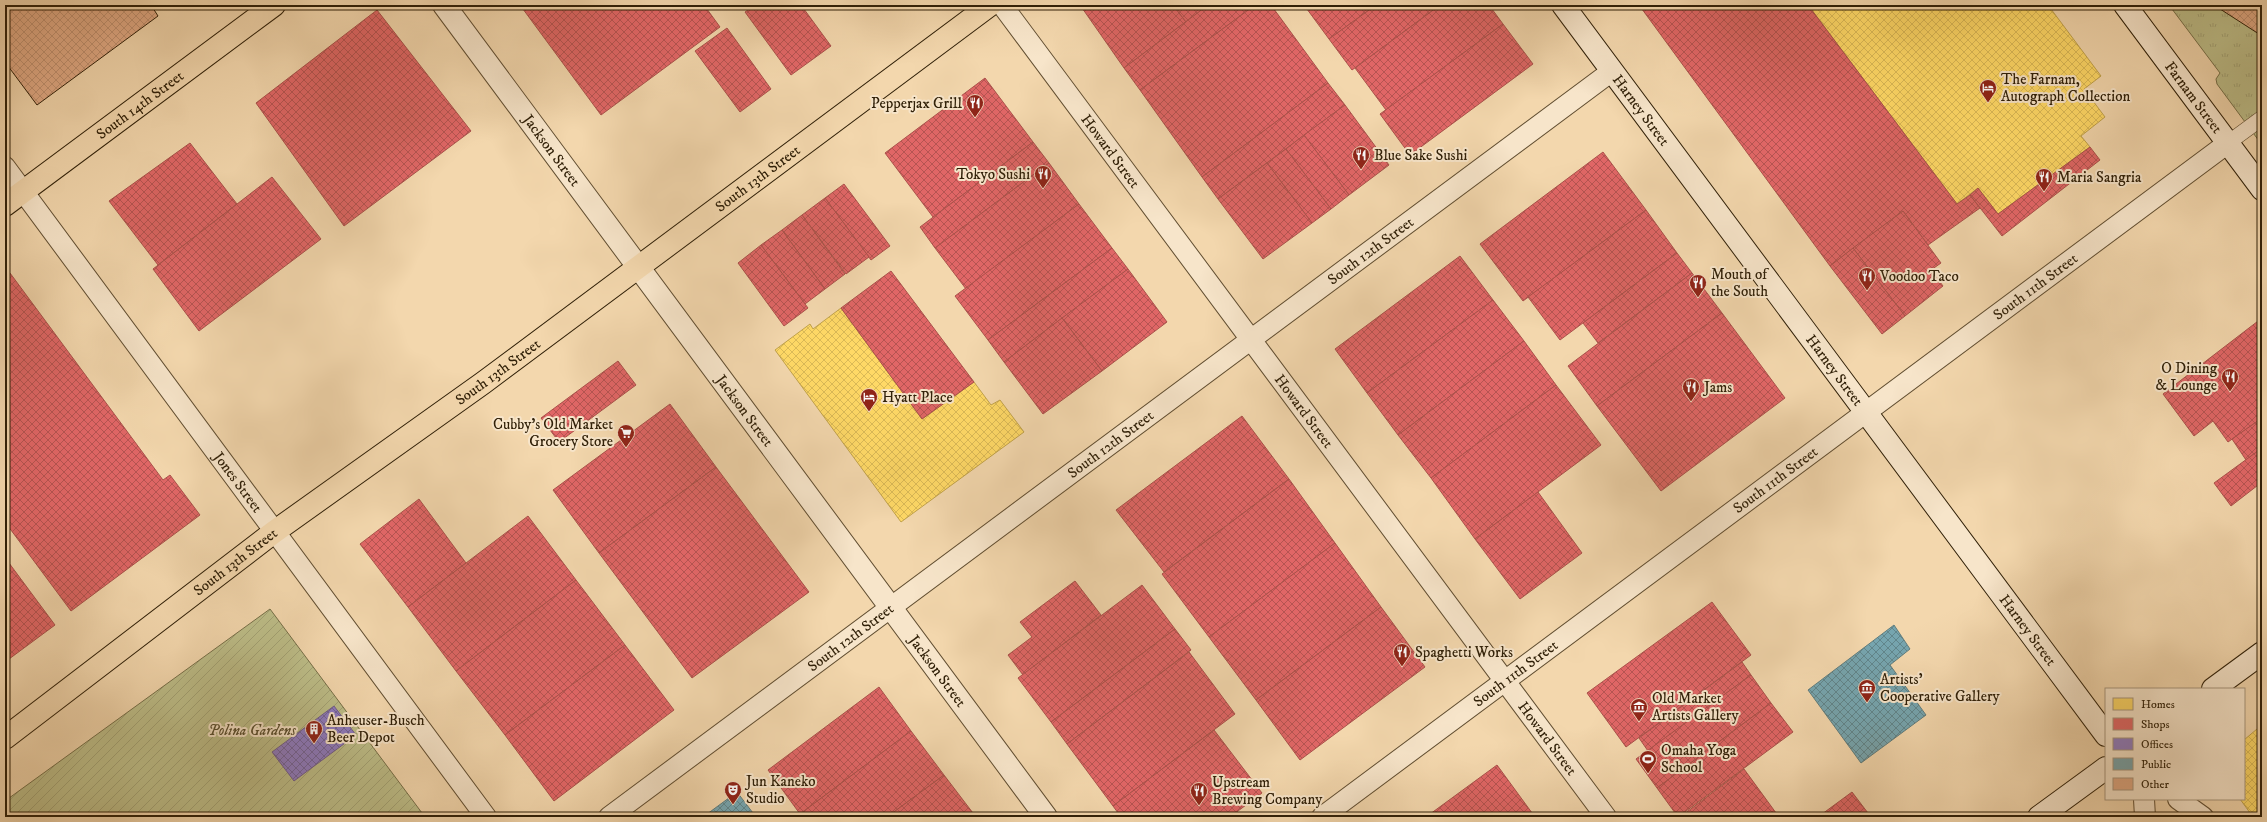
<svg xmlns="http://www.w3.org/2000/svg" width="2267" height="822" font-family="'IM FELL DW Pica',serif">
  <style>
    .grass { fill: url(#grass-tufts); stroke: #766f48 }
    .garden { fill: url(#garden-furrows); stroke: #766f48 }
    .homes { fill: url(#homes-cross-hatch); stroke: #c1a24a }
    .shops { fill: url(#shops-cross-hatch); stroke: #ab514a }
    .offices { fill: url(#offices-cross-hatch); stroke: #72608b }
    .public { fill: url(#public-cross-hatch); stroke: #617d7d }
    .building { fill: url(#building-cross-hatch); stroke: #302008 }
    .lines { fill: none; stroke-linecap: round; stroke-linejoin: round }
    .pedestrian-casing { stroke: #614e31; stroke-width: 16 }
    .minor-casing { stroke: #614e31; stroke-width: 22 }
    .tertiary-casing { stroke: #614e31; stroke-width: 24 }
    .secondary-casing { stroke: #302008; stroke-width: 24 }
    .primary-casing { stroke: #302008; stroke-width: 24 }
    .pedestrian { stroke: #f7e5ca; stroke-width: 15 }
    .minor { stroke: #f7e5ca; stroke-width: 20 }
    .tertiary { stroke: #f7e5ca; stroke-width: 22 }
    .secondary { stroke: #f7e5ca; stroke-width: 22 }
    .primary { stroke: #f3d7ad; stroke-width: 22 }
    .labels { text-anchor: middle; stroke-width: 4; stroke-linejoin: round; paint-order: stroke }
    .poi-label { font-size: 15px; fill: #302008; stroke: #f7e5ca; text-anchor: start }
    .street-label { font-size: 15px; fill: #302008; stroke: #f7e5ca }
    .park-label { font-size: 15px; font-style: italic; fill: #5a4f2f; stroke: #f7e5ca }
  </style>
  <defs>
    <pattern id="grass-tufts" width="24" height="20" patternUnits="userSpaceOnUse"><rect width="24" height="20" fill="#bdbe89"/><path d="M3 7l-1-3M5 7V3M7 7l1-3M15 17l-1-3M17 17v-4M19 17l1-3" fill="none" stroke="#a3a375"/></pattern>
    <pattern id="garden-furrows" width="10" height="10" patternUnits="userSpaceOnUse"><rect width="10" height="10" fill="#bdbe89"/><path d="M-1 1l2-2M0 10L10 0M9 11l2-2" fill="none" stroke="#a3a375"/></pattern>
    <pattern id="homes-cross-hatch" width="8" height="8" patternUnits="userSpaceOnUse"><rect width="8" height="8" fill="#ffd966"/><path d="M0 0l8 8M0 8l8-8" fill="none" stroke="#dbba57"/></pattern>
    <pattern id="shops-cross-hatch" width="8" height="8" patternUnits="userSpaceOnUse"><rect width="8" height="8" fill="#e06666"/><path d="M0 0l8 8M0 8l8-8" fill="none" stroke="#b65452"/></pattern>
    <pattern id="offices-cross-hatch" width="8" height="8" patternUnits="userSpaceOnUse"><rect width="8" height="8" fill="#8e7cc3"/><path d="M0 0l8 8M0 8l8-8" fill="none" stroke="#74659c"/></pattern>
    <pattern id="public-cross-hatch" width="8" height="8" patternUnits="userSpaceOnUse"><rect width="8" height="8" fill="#76a5af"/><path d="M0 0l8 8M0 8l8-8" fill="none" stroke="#61868c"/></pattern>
    <pattern id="building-cross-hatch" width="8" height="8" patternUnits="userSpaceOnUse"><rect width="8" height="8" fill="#e0a984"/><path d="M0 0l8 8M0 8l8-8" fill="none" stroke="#c09170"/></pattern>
  </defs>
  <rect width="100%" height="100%" fill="#f3d7ad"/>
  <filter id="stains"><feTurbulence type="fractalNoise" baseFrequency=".005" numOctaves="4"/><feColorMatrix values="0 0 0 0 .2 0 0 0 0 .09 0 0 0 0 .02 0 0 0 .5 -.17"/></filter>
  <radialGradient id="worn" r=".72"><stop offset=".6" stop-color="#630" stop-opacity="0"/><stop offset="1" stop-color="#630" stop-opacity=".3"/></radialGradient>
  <!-- grass -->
  <path class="grass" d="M2169,5H2262V145L2217,84L2216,79L2220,73Z"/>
  <!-- garden -->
  <path class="garden" d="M270,609L425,817H5V801Z"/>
  <!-- homes -->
  <g class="homes">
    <path d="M1808,5H2048L2101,76L2084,89L2105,117L2081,136L2090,147L1998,214L1978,188L1957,204Z"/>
    <path d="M841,308L922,419L974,382L991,405L1000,400L1024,432L901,522L775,350L810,324L813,329Z"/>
    <path d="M2257,729L2260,734L2262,732V817H2253L2240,799H2244V740Z"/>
  </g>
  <!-- shops -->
  <g class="shops">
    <path d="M520,5H704L720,27L601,115Z"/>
    <path d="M755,5H801L831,46L791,75L745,12Z"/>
    <path d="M1080,5H1173L1186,22L1124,68Z"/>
    <path d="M1173,5H1206L1207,6L1186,22Z"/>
    <path d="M1208,5H1255L1140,90L1124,68Z"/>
    <path d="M1255,5H1271L1328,83L1202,177L1140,90Z"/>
    <path d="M1304,5H1376L1329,39Z"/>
    <path d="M1376,5H1440L1352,70L1329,39Z"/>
    <path d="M1440,5H1489L1503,24L1386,110L1355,68Z"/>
    <path d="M1639,5H1808L1957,204L1970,195L1980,208L1928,245L1903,211L1830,266Z"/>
    <path d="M377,10L471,131L344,226L256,103Z"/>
    <path d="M1503,24L1533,64L1410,155L1380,114Z"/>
    <path d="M727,28L771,89L740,112L695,51Z"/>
    <path d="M985,78L1033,142L933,217L885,153Z"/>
    <path d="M1328,83L1345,105L1218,199L1202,177Z"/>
    <path d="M1345,105L1389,165L1349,195L1304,135Z"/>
    <path d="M1304,135L1349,195L1331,209L1286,149Z"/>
    <path d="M1033,142L1049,163L935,248L920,227Z"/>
    <path d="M190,143L237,204L158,265L109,201Z"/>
    <path d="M2090,147L2100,160L2002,236L1970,195L1978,188L1998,214Z"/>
    <path d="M1286,149L1331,209L1312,223L1267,163Z"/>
    <path d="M1603,152L1646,210L1523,301L1480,244Z"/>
    <path d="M1049,163L1079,204L966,289L935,248Z"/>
    <path d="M1267,163L1312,223L1263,259L1218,199Z"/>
    <path d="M272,177L321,239L199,331L153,269Z"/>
    <path d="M844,184L890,246L871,260L825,198Z"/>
    <path d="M825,198L869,257L846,274L802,215Z"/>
    <path d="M1079,204L1112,248L988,340L955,296Z"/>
    <path d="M1646,210L1677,253L1560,340L1528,297Z"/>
    <path d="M1903,211L1941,263L1931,270L1943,286L1905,316L1853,248Z"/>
    <path d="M802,215L845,274L825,289L782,230Z"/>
    <path d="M782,230L825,289L805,304L761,245Z"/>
    <path d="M761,245L808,308L784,326L738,263Z"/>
    <path d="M1112,248L1128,269L1004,362L988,340Z"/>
    <path d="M1853,248L1905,316L1882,334L1830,266Z"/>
    <path d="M1677,253L1692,273L1598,343L1583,323Z"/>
    <path d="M1460,256L1493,300L1367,393L1335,349Z"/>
    <path d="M1128,269L1167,322L1102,371L1062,318Z"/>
    <path d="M891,271L974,382L922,419L841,308Z"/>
    <path d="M10,273L163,480L170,475L200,515L71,611L5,522V276Z"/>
    <path d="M1692,273L1722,313L1597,406L1568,366Z"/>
    <path d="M1493,300L1524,341L1398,435L1367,393Z"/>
    <path d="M1722,313L1785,398L1661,491L1597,406Z"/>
    <path d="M1062,318L1102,371L1043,414L1004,362Z"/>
    <path d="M2262,318V418L2228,442L2213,421L2194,436L2163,394Z"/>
    <path d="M1524,341L1556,385L1431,478L1398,435Z"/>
    <path d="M618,361L636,385L559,442L541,418Z"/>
    <path d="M1556,385L1601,445L1475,539L1431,478Z"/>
    <path d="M670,404L716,467L599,553L553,490Z"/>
    <path d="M1242,416L1289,479L1164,572L1116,510Z"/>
    <path d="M2262,418V448L2246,460L2232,439Z"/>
    <path d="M2262,448V482L2231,506L2214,483Z"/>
    <path d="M716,467L809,592L692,678L599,553Z"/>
    <path d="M1289,479L1335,543L1209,637L1162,574Z"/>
    <path d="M1538,492L1582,553L1520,599L1475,539Z"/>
    <path d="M419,499L466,563L408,607L360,544Z"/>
    <path d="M528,516L576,580L456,671L408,607Z"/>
    <path d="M1335,543L1381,607L1256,700L1209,637Z"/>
    <path d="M9,563L55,625L5,662V566Z"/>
    <path d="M576,580L625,645L505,735L456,671Z"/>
    <path d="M1075,581L1101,615L1023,675L1008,655L1032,637L1020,622Z"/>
    <path d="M1142,585L1175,629L1051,722L1018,678Z"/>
    <path d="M1712,602L1751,655L1626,747L1587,693Z"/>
    <path d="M1381,607L1425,667L1300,760L1256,700Z"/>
    <path d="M1175,629L1191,650L1067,744L1051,722Z"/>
    <path d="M625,645L674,710L554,801L505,735Z"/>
    <path d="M1189,652L1235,714L1113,806L1067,744Z"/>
    <path d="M1742,662L1751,675L1648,751L1639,738Z"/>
    <path d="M1751,675L1771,703L1657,788L1636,759Z"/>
    <path d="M879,687L911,731L800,814L768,770Z"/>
    <path d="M1771,703L1793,732L1678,817L1657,788Z"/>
    <path d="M1214,730L1262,793L1230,817H1121L1113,806Z"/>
    <path d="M911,731L944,775L887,817H803L800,814Z"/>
    <path d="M1497,765L1535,817H1426Z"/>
    <path d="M1744,769L1779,817H1680Z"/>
    <path d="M944,775L976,817H887Z"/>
    <path d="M1852,792L1871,817H1818Z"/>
  </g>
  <!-- offices -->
  <path class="offices" d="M334,706L356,735L294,781L272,752Z"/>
  <!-- public -->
  <g class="public">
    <path d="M1894,625L1910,649L1890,665L1926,715L1861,763L1808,690Z"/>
    <path d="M737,792L756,817H703Z"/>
  </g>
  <!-- building -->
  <g class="building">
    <path d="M5,5H151L158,16L37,105L5,62Z"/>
    <path d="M2218,5H2262V36L2217,7Z"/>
  </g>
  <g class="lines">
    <defs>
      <path id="pedestrian" d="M2228,143L2262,118"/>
      <g id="minor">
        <path id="s1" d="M1002,5L1606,817"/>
        <path id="s2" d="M5,167L486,817"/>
        <path d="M2144,799L2145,817"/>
        <path d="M2178,799L2203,817"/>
        <path id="s3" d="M609,817L1612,71"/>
        <path id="s4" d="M1322,817L2228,143"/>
      </g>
      <g id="tertiary">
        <path id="s5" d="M444,5L1046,817"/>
      </g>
      <g id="secondary">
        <path id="s6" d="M1563,5L2106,735"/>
        <path id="s7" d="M2125,5L2262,189"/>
        <path d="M2213,689L2262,653"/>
        <path d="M2039,817L2106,768"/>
      </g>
      <g id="primary">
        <path id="s8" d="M5,205L274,5"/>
        <path id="s9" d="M5,738L274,532L483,383L990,5"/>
      </g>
    </defs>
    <!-- pedestrian casing -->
    <use href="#pedestrian" class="pedestrian-casing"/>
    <!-- minor casing -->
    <use href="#minor" class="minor-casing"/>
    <!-- tertiary casing -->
    <use href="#tertiary" class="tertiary-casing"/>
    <!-- secondary casing -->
    <use href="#secondary" class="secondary-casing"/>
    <!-- primary casing -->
    <use href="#primary" class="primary-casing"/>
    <!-- pedestrian -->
    <use href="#pedestrian" class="pedestrian"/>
    <!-- minor -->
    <use href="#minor" class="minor"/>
    <!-- tertiary -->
    <use href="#tertiary" class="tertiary"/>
    <!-- secondary -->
    <use href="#secondary" class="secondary"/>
    <!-- primary -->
    <use href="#primary" class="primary"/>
  </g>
  <!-- icons -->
  <defs>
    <symbol id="hotel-pin" viewBox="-11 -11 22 30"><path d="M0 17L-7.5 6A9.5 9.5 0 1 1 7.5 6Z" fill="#8f2418" stroke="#f7e5ca"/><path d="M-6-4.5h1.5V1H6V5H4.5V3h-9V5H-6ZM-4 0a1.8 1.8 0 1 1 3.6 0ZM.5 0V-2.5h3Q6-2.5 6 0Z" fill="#fff"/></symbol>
    <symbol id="restaurant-pin" viewBox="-11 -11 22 30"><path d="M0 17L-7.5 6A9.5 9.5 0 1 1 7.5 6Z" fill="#8f2418" stroke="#f7e5ca"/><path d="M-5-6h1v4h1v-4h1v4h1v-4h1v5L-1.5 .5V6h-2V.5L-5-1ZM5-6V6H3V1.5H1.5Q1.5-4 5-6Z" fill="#fff"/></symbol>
    <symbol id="supermarket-pin" viewBox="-11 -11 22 30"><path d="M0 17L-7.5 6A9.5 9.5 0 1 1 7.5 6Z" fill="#8f2418" stroke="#f7e5ca"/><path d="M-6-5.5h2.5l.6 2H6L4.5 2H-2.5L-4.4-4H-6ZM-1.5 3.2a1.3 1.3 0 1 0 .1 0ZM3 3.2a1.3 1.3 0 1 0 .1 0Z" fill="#fff"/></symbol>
    <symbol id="museum-pin" viewBox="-11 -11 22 30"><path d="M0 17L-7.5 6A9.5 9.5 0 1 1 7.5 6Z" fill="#8f2418" stroke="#f7e5ca"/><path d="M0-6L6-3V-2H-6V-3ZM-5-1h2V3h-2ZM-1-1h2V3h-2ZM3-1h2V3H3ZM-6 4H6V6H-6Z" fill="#fff"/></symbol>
    <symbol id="building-pin" viewBox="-11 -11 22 30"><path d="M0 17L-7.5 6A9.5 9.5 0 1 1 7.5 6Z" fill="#8f2418" stroke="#f7e5ca"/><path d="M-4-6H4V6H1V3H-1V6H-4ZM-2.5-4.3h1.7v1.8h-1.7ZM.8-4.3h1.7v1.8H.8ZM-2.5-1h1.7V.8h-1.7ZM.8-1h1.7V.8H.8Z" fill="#fff"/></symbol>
    <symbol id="stadium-pin" viewBox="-11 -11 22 30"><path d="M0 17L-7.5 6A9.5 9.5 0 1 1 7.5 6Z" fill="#8f2418" stroke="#f7e5ca"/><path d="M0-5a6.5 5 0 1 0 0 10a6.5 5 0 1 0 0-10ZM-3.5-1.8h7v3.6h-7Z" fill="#fff"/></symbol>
    <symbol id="theatre-pin" viewBox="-11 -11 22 30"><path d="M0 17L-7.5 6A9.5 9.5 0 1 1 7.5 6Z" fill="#8f2418" stroke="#f7e5ca"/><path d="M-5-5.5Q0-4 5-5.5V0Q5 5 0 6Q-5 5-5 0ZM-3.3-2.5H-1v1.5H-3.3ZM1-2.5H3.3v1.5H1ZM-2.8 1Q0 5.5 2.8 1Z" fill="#fff"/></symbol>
  </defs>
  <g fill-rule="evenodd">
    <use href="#hotel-pin" x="1978" y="78" width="20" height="27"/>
    <use href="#restaurant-pin" x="965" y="93" width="20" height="27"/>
    <use href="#restaurant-pin" x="1351" y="145" width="20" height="27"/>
    <use href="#restaurant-pin" x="1033" y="164" width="20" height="27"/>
    <use href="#restaurant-pin" x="2034" y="167" width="20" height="27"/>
    <use href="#restaurant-pin" x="1857" y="266" width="20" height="27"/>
    <use href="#restaurant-pin" x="1688" y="273" width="20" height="27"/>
    <use href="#restaurant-pin" x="2220" y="367" width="20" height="27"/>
    <use href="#restaurant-pin" x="1681" y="377" width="20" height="27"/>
    <use href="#hotel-pin" x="859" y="387" width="20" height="27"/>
    <use href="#supermarket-pin" x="616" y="423" width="20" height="27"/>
    <use href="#restaurant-pin" x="1392" y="642" width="20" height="27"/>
    <use href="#museum-pin" x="1857" y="678" width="20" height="27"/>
    <use href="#museum-pin" x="1629" y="697" width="20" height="27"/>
    <use href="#building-pin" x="304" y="719" width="20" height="27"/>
    <use href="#stadium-pin" x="1638" y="749" width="20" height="27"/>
    <use href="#theatre-pin" x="723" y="780" width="20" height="27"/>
    <use href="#restaurant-pin" x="1189" y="781" width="20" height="27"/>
  </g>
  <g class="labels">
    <!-- poi labels -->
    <g class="poi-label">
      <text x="2001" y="84">The Farnam,<tspan x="2001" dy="17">Autograph Collection</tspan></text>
      <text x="962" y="108" text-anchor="end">Pepperjax Grill</text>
      <text x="1374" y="160">Blue Sake Sushi</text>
      <text x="1030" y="179" text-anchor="end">Tokyo Sushi</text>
      <text x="2057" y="182">Maria Sangria</text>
      <text x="1711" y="279">Mouth of<tspan x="1711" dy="17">the South</tspan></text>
      <text x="1880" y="281">Voodoo Taco</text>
      <text x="2217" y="373" text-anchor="end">O Dining<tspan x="2217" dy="17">&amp; Lounge</tspan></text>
      <text x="1704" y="392">Jams</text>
      <text x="882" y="402">Hyatt Place</text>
      <text x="613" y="429" text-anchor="end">Cubby's Old Market<tspan x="613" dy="17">Grocery Store</tspan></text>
      <text x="1415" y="657">Spaghetti Works</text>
      <text x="1880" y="684">Artists'<tspan x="1880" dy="17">Cooperative Gallery</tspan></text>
      <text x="1652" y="703">Old Market<tspan x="1652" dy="17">Artists Gallery</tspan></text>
      <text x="327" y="725">Anheuser-Busch<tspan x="327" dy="17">Beer Depot</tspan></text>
      <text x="1661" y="755">Omaha Yoga<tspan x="1661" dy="17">School</tspan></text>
      <text x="746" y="786">Jun Kaneko<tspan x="746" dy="17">Studio</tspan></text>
      <text x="1212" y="787">Upstream<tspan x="1212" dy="17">Brewing Company</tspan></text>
    </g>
    <!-- street labels -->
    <g class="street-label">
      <text dy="5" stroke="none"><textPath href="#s7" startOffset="115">Farnam Street</textPath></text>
      <text dy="5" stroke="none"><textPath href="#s8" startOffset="168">South 14th Street</textPath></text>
      <text dy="5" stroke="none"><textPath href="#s6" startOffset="131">Harney Street</textPath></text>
      <text dy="5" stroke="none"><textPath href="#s5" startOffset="181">Jackson Street</textPath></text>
      <text dy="5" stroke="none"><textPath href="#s1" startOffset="182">Howard Street</textPath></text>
      <text dy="5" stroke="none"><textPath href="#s9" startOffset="938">South 13th Street</textPath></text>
      <text dy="5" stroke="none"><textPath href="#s3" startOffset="949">South 12th Street</textPath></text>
      <text dy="5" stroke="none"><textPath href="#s4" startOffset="889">South 11th Street</textPath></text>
      <text dy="5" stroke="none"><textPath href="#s6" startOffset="455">Harney Street</textPath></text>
      <text dy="5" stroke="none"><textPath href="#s9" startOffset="614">South 13th Street</textPath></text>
      <text dy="5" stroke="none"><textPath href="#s5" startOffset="505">Jackson Street</textPath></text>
      <text dy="5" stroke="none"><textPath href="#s1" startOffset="506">Howard Street</textPath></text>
      <text dy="5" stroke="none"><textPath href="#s3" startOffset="625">South 12th Street</textPath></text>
      <text dy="5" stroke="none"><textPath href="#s4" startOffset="565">South 11th Street</textPath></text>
      <text dy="5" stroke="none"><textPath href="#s2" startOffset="392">Jones Street</textPath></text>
      <text dy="5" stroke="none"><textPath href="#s9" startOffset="290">South 13th Street</textPath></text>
      <text dy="5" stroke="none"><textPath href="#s6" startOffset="779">Harney Street</textPath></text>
      <text dy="5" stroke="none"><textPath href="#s3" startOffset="301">South 12th Street</textPath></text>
      <text dy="5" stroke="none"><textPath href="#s5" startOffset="829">Jackson Street</textPath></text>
      <text dy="5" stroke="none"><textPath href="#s4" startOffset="241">South 11th Street</textPath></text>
      <text dy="5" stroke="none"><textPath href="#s1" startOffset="914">Howard Street</textPath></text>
    </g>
    <!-- park labels -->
    <g class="park-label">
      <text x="252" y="735">Polina Gardens</text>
    </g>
  </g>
  <!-- margin -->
  <rect width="2267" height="822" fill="none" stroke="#f3d7ad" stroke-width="20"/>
  <rect x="6" y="6" width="2255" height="810" fill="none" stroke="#302008" stroke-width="2"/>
  <rect x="10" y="10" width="2247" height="802" fill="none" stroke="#302008"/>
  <!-- legend -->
  <rect x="2105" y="688" width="140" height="112" fill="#f7e5ca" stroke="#a7967c"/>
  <rect x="2113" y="698" width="20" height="12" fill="#ffd966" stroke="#a7967c"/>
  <text x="2141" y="708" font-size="12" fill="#302008">Homes</text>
  <rect x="2113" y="718" width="20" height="12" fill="#e06666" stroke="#a7967c"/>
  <text x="2141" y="728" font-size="12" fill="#302008">Shops</text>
  <rect x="2113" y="738" width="20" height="12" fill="#8e7cc3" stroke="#a7967c"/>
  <text x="2141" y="748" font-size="12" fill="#302008">Offices</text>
  <rect x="2113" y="758" width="20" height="12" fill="#76a5af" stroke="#a7967c"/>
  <text x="2141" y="768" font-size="12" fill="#302008">Public</text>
  <rect x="2113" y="778" width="20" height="12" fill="#e0a984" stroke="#a7967c"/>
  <text x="2141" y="788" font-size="12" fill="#302008">Other</text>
  <rect width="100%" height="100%" filter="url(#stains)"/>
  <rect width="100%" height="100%" fill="url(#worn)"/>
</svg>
